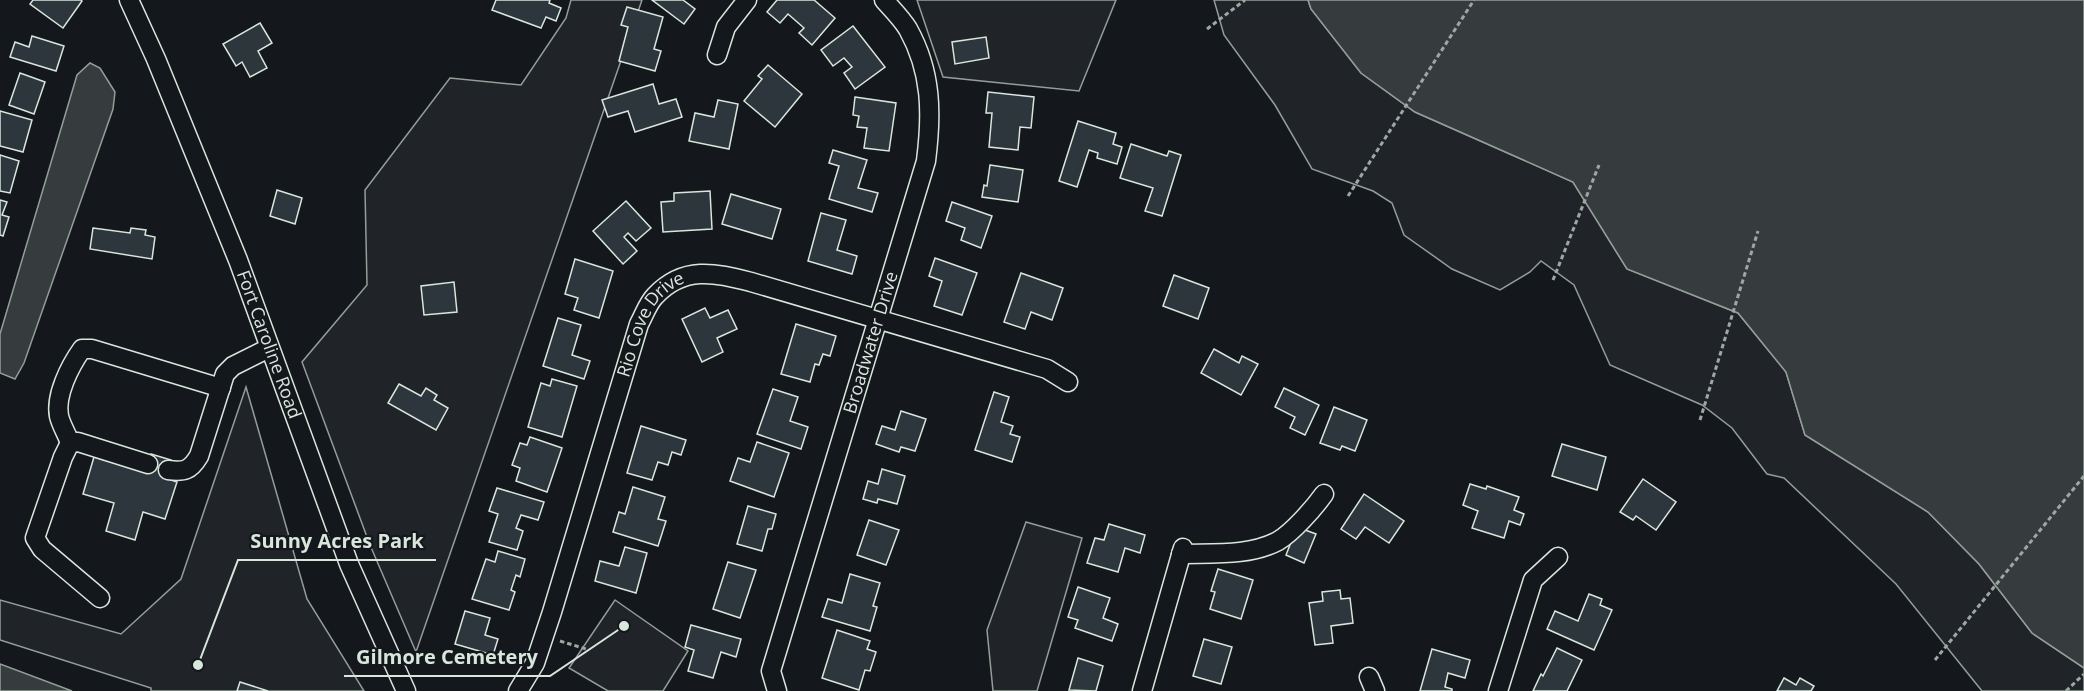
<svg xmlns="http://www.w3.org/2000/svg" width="2084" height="691" font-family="'Open Sans',sans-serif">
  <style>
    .green { fill: #202428; stroke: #939e99; stroke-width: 1.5 }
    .water { fill: #363b3e; stroke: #939e99; stroke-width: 1.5 }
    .building { fill: #2c363c; stroke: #d8e6dc; stroke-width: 1.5 }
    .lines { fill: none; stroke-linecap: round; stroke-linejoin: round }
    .minor-casing { stroke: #d8e6dc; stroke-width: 21 }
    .path { stroke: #9da8a2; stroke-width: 3; stroke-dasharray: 4.5 3; stroke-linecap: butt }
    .minor { stroke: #14181c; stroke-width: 18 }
    .labels { text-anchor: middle; stroke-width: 4.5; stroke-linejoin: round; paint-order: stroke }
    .street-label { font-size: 18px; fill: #d8e6dc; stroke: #14181c }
    .leader { fill: none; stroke: #d8e6dc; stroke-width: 2 }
    .callout-dot { fill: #d8e6dc; stroke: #14181c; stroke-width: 2 }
    .callout-label { font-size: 20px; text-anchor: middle; font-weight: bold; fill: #d8e6dc; stroke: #14181c; stroke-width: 4.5; stroke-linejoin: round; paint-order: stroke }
  </style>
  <rect width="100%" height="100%" fill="#14181c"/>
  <!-- green -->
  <g class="green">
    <path d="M571,0H642L416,652L370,545L302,362L367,285L365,190L450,78L521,85L566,18Z"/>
    <path d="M917,0H1116L1079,91L943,77Z"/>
    <path d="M1214,0H1308L1311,9L1361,73L1415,112L1573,182L1627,269L1738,313L1786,372L1805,435L1928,512L1979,564L2032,633L2084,668V691H1982L1896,584L1784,478L1767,474L1732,428L1702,405L1610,365L1574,285L1541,261L1530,272L1500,290L1452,269L1404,235L1392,203L1373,191L1312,169L1275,105L1224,35Z"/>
    <path d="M246,387L307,599L364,691H151V688L0,640V600L121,634L181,579Z"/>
    <path d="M1026,522L1082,538L1037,691H993L987,630Z"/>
    <path d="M615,600L688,651L663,691H608L569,668Z"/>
  </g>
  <!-- water -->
  <g class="water">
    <path d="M1308,0H2084V668L2032,633L1979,564L1928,512L1805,435L1786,372L1738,313L1627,269L1573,182L1415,112L1361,73L1311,9Z"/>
    <path d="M90,63L100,68L115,92L113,109L24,363L15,379L0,373V334L77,75Z"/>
    <path d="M0,664L72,691H0Z"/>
  </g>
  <!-- building -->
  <g class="building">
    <path d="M33,0H81L82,1L63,28L30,4Z"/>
    <path d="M496,0H550L549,3L561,8L556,21L546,17L541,28L492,10Z"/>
    <path d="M652,0H683L695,9L684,24Z"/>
    <path d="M777,0H814L835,18L812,45L799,33L804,28L788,14L780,23L767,12Z"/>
    <path d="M627,7L663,17L654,49L661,51L655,71L619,61L628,27L621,25Z"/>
    <path d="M260,23L272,43L258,51L267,68L250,77L242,62L236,66L223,44Z"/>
    <path d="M853,26L885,67L855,89L844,73L852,67L844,58L833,66L821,50Z"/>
    <path d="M32,36L64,46L56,71L10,57L15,42L29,47Z"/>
    <path d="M986,37L989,58L955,64L952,42Z"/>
    <path d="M768,65L802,94L775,127L744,101L762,79L758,76Z"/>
    <path d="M20,73L45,82L34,114L9,105Z"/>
    <path d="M653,84L659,104L676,99L682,117L635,132L628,111L608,117L602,100Z"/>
    <path d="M988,92L1034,97L1031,128L1020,127L1018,150L989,147L992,113H986Z"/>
    <path d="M855,97L896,103L889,151L864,148L867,128L857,127L859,116L853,115Z"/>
    <path d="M718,100L738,104L729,149L689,141L695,113L714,117Z"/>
    <path d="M0,111L32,120L23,152L0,146Z"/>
    <path d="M1078,121L1116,133L1113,144L1122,147L1117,164L1097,158L1098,153L1089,150L1077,187L1059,181Z"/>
    <path d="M1131,144L1167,156L1169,151L1181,155L1162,216L1145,211L1153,188L1120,178Z"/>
    <path d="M833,150L867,160L858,188L878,193L872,212L829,199L839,166L829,163Z"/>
    <path d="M0,155L19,161L10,193L0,191Z"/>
    <path d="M990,165L1023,170L1018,202L982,197L984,185L987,186Z"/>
    <path d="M277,190L302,198L295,224L270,216Z"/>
    <path d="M710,191L712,229L663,232L661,202L674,201V193Z"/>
    <path d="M731,194L781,209L772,239L722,224Z"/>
    <path d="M0,200L7,202L2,215L9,217L3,236L0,235Z"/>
    <path d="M626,201L651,228L636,241L628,233L624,237L637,251L623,264L593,231Z"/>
    <path d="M952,202L992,216L981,248L961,240L965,228L946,221Z"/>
    <path d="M821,213L846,220L837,250L857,256L852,274L808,261Z"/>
    <path d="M93,228L130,233L131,228L146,230L145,235L155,237L152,259L90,249Z"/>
    <path d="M935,258L977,273L962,315L934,306L942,281L929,276Z"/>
    <path d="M575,259L613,271L599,318L574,310L578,298L565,294Z"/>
    <path d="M1021,273L1063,288L1052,320L1031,312L1025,329L1004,322Z"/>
    <path d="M1174,275L1209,288L1198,319L1163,306Z"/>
    <path d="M454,282L457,312L424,315L421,286Z"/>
    <path d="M705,308L710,318L728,310L737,329L717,338L723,352L702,362L682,319Z"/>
    <path d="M558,318L581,325L572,355L590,361L584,379L543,366Z"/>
    <path d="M796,324L836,336L830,356L823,354L819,365L815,364L810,382L781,374Z"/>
    <path d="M1214,349L1239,363L1242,356L1258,364L1241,395L1201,373Z"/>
    <path d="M552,379L577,386L562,437L528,427L541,383L550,386Z"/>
    <path d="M399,384L421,396L426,388L437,395L434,400L448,408L436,430L388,403Z"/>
    <path d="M1284,388L1319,405L1305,435L1290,428L1295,417L1275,407Z"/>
    <path d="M773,389L798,397L790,421L808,427L801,449L757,434Z"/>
    <path d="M994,392L1009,397L1001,422L1013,426L1010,434L1020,437L1012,462L975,450Z"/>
    <path d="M1334,407L1367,420L1355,451L1342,446L1340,450L1320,443Z"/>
    <path d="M901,411L926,419L915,451L901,447L899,452L876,444L882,426L895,430Z"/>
    <path d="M641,426L686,440L681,455L672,452L668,465L658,462L652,480L627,473Z"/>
    <path d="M530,437L562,448L547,492L516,481L520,468L512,465L520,443L527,445Z"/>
    <path d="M757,442L789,453L774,497L730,481L738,458L750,462Z"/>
    <path d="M1562,444L1606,457L1597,490L1552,476Z"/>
    <path d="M151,454L171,460L165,478L177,482L165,519L143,512L135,540L106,531L114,503L83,494L94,457L145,472Z"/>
    <path d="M882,469L905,476L897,504L878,499L877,503L863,499L868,481L878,484Z"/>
    <path d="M1643,479L1676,502L1656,530L1636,516L1633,520L1620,512Z"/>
    <path d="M1470,484L1486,489L1487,486L1519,497L1514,510L1524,514L1520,525L1509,521L1504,538L1472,528L1478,511L1463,505Z"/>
    <path d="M633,487L665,497L658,519L666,521L658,546L613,532L619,512L625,514Z"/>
    <path d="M497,488L544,502L538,520L521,515L516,528L523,531L517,550L489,542L498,514L489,511Z"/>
    <path d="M1364,494L1404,521L1389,543L1365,527L1356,539L1341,529Z"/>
    <path d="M748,506L776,514L772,529H768L762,551L737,544Z"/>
    <path d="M869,520L899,530L886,565L857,555Z"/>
    <path d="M1109,524L1145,535L1140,553L1125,548L1118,572L1087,563L1095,538L1104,540Z"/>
    <path d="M1297,527L1316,534L1304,563L1286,555Z"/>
    <path d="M625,547L647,553L636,593L595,581L600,561L619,566Z"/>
    <path d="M498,551L525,559L520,577L516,575L511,590L515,592L509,610L472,599L486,559L495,562Z"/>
    <path d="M728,562L756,570L740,618L713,609Z"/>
    <path d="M1218,569L1253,580L1241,619L1210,609L1215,592L1211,591Z"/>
    <path d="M850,574L880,583L873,606L877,607L870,631L822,617L828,599L842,603Z"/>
    <path d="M1078,587L1110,598L1103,618L1118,624L1112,641L1075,628L1078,620L1068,617Z"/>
    <path d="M1340,590L1341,599L1350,598L1353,623L1331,626L1333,643L1315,645L1309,603L1323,601L1322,592Z"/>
    <path d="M1589,594L1602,599L1600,605L1612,610L1594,650L1547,629L1555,611L1578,621Z"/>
    <path d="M465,611L490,618L485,635L498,639L493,655L455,644Z"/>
    <path d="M691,625L741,639L736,657L721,652L713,678L688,671L694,650L685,647Z"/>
    <path d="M837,630L870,641L867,649L876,652L870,671L865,670L859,690L822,678Z"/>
    <path d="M1204,639L1232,647L1221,684L1193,676Z"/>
    <path d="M1557,648L1582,660L1567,691H1533L1541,674L1543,676Z"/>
    <path d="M1432,649L1470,660L1465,678L1448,673L1445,687L1452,689V691H1420Z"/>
    <path d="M1078,658L1103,666L1096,691L1069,690Z"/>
    <path d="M1784,678L1796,685L1800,678L1814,686L1811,691H1777Z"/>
    <path d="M240,682L268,691H237Z"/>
  </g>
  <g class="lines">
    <defs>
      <g id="minor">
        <path id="s1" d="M129,0L156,59L238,260L349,564L406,691"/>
        <path d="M717,55L726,27L747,0"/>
        <path d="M70,443C67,434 61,425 59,416C55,395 70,366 82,349H92L221,388"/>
        <path d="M168,470C184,472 190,471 199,456L225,374L233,366L269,348"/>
        <path d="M1181,554C1213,553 1250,556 1278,541C1293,532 1314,508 1324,494"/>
        <path d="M100,598L42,549L35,538L63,457L70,443L78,442L148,464"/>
        <path d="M1369,677L1375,691"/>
        <path id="s2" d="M518,691L535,663L552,612L639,324C644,315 648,303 655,296C684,265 715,273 751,282L1047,369L1068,382"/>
        <path id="s3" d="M777,691L771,671L926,161C932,114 932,72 908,29C902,19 892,9 884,0"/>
        <path d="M1142,691L1183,548"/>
        <path d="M1498,691L1533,580L1558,557"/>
      </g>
    </defs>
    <!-- minor casing -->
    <use href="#minor" class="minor-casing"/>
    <!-- path -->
    <g class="path">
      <path d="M1207,29L1245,0"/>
      <path d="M1348,196L1474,0"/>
      <path d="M1553,280L1599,165"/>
      <path d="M1700,420L1758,231"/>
      <path d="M560,641L586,649"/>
      <path d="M1935,660L2084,476"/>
      <path d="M2066,691L2084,674"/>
    </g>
    <!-- minor -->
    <use href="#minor" class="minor"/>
  </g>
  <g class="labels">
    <!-- street labels -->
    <g class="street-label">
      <text dy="6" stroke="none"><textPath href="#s2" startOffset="393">Rio Cove Drive</textPath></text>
      <text dy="6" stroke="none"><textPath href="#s3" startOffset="364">Broadwater Drive</textPath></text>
      <text dy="6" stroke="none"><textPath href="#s1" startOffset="372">Fort Caroline Road</textPath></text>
    </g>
  </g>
  <!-- callouts -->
  <path class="leader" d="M198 665L238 560H436M624 626L550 676H344"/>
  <g class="callout-dot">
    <circle cx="198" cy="665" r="6"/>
    <circle cx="624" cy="626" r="6"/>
  </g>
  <g class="callout-label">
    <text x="337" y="548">Sunny Acres Park</text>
    <text x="447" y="664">Gilmore Cemetery</text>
  </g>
</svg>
